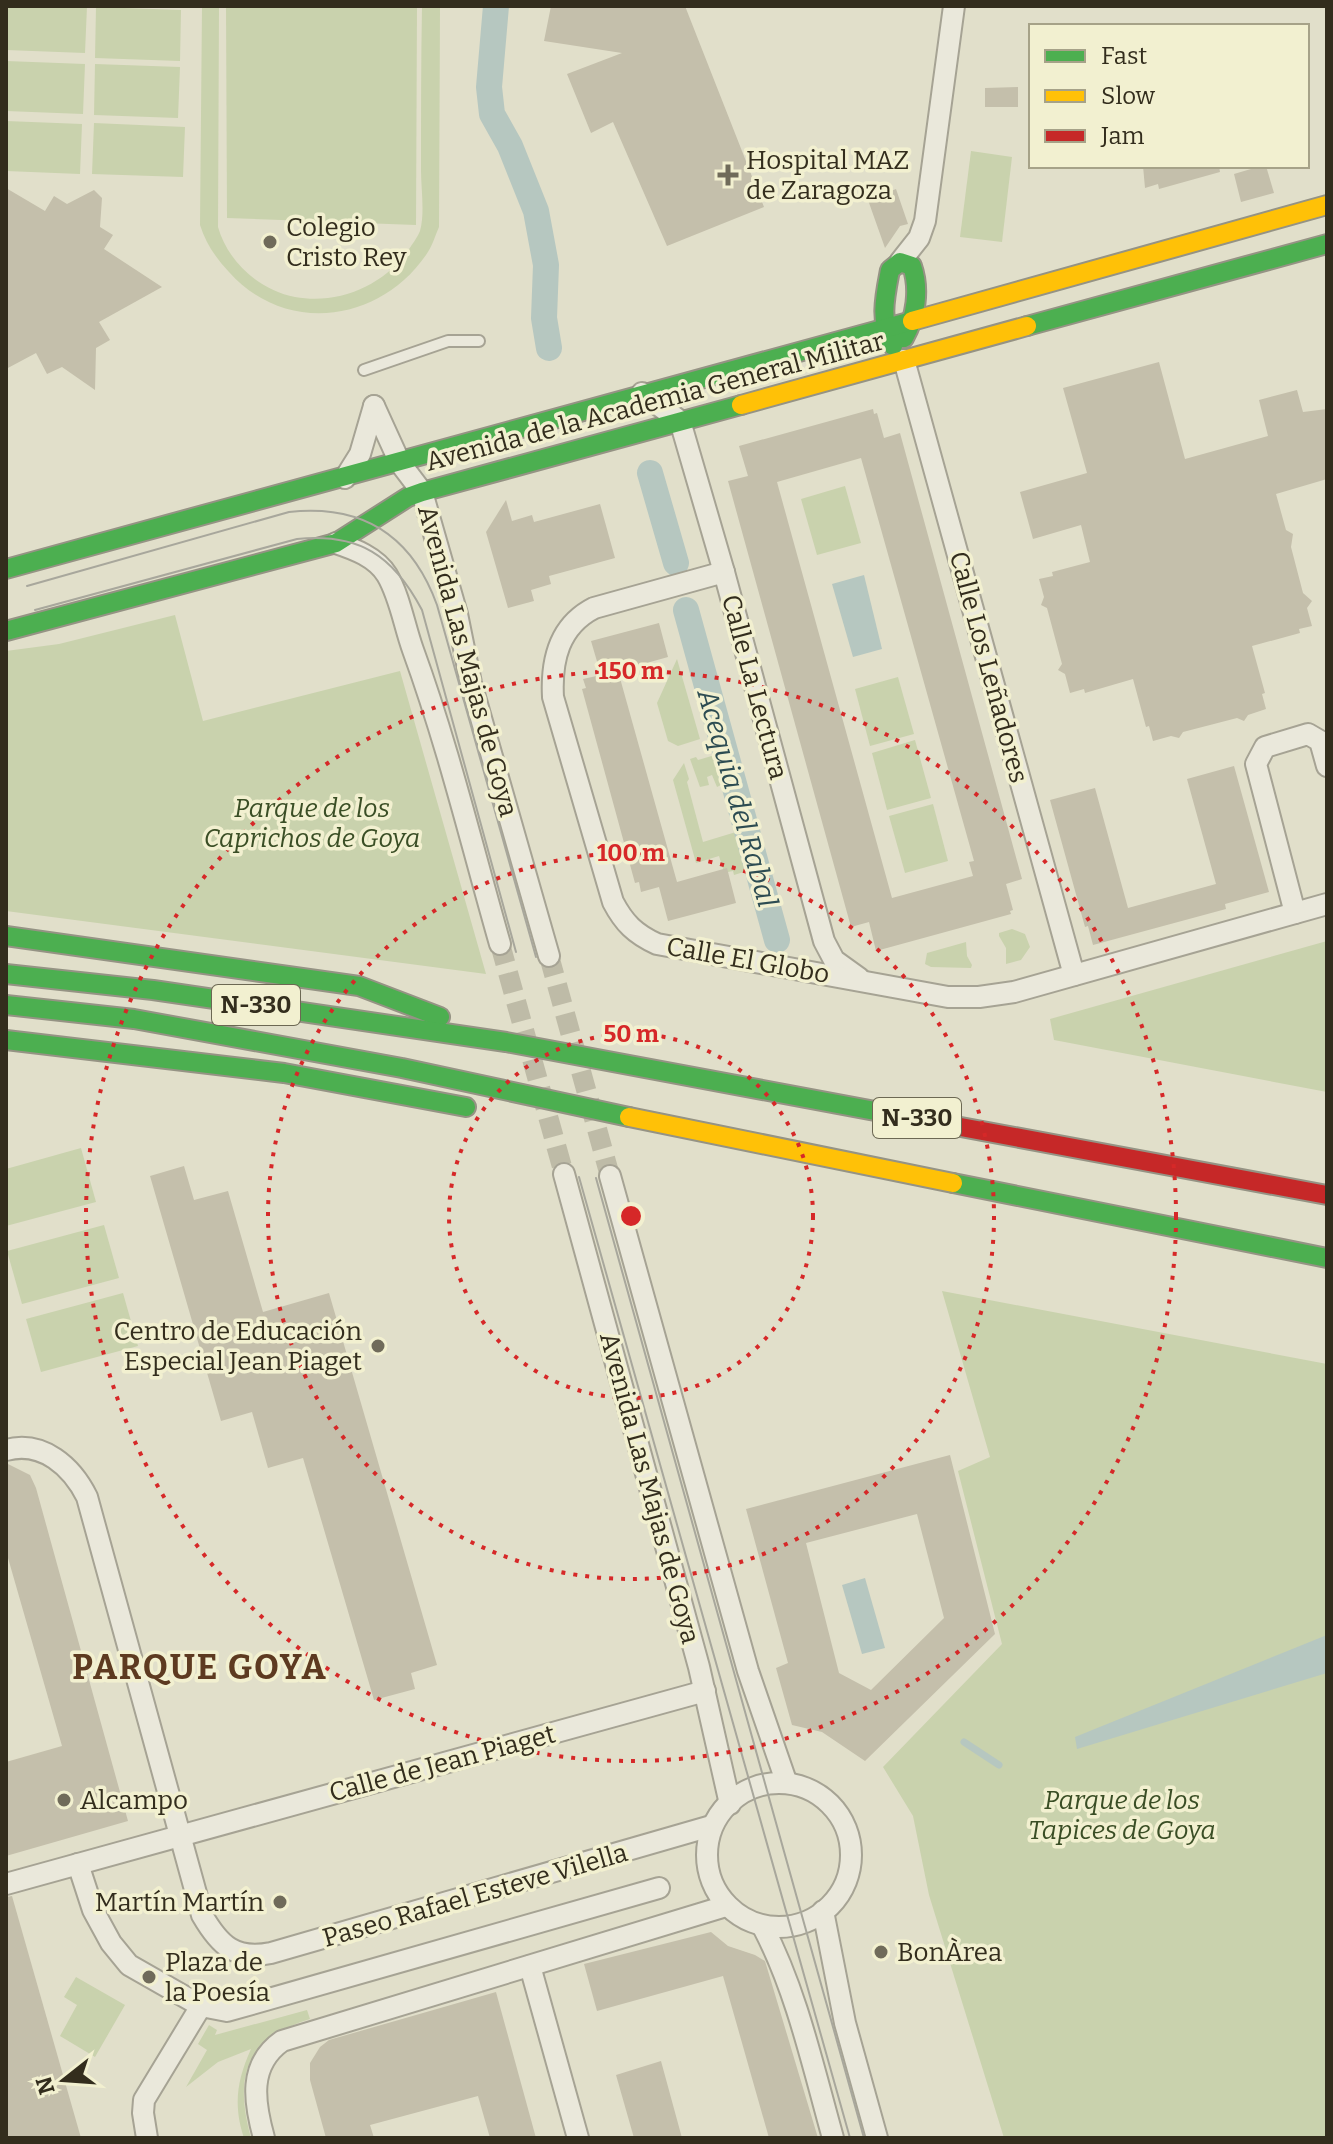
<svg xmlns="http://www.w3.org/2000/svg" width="1333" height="2144" font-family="Bitter,serif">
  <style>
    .green { fill: #c9d2ad }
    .water { fill: #b6c7c0 }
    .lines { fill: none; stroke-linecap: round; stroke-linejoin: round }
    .stream { stroke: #b6c7c0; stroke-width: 7 }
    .canal { stroke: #b6c7c0; stroke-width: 26 }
    .building { fill: #c4bfab; fill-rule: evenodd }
    .street-tunnel { stroke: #bebba7; stroke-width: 20; stroke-dasharray: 20 10; stroke-linecap: butt }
    .lane-casing { stroke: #a6a394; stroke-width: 14 }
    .street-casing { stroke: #a6a394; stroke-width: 24 }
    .fast-casing { stroke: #959384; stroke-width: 22 }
    .slow-casing { stroke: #959384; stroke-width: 22 }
    .jam-casing { stroke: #959384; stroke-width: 22 }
    .lane { stroke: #eae8db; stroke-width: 10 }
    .street { stroke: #eae8db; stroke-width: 20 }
    .fast { stroke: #4caf50; stroke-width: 18 }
    .slow { stroke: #ffc107; stroke-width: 18 }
    .jam { stroke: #c62828; stroke-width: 18 }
    .tram { stroke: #a8a79c; stroke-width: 2 }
    .ring { fill: none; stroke: #d62828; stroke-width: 4; stroke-dasharray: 4 8 }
    .poi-dot { fill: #706b5a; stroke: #f2f0d0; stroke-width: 3 }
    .labels { text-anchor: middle; stroke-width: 7; stroke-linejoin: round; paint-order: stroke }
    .shield { fill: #f2f0d0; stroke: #6c6853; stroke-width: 2 }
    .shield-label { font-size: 24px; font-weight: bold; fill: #332d1d }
    .poi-label { font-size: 26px; fill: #332d1d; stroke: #f2f0d0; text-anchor: start }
    .street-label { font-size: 26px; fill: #332d1d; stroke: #f2f0d0 }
    .park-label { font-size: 26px; font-style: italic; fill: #3a4e25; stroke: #f2f0d0 }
    .water-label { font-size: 28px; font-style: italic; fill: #2d4c52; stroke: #f2f0d0 }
    .district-label { font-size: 34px; font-weight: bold; letter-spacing: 2px; fill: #5d3a20; stroke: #f2f0d0 }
    .centre { fill: #d62828; stroke: #f2f0d0; stroke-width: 4 }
    .ring-label { font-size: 24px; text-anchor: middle; font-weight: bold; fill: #d62828; stroke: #f2f0d0; stroke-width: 7; stroke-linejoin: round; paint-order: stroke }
  </style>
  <rect width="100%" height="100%" fill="#e1dfca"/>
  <!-- green -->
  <g class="green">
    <path d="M6,6H87L85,53L6,50Z"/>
    <path d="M202,6H219L218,227C228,262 259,290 295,297C338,305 382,286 407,252C411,246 417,238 420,231C425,213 421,189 421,170C421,115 421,61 422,6H440L439,227C435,236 432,247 426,255C379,323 285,335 229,272C216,258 206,244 200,225Z"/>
    <path d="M226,6H417L416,225L227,218Z"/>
    <path d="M96,7L181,10L180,61L95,58Z"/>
    <path d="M6,61L85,64L83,114L6,111Z"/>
    <path d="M95,64L180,67L178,118L94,115Z"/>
    <path d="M6,121L82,124L80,174L6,171Z"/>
    <path d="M94,123L185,127L183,177L92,174Z"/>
    <path d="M971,151L1012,157L1002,242L960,237Z"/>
    <path d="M845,486L861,543L817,555L801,499Z"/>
    <path d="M175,615L203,721L400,671L486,974L6,911V651L59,644Z"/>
    <path d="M677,659L700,739L678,746L668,741L657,703Z"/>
    <path d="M898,677L914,734L870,746L855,689Z"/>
    <path d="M915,740L931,798L887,810L872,753Z"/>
    <path d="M715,755L723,784L717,787L712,775L707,777L709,785L700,787L690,759L696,757L698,760Z"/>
    <path d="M684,763L689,779L687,782L703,842L736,832L747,871L734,875L733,871L728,872L723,869L719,856L696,863L673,780Z"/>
    <path d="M933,804L948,861L905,873L889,816Z"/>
    <path d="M1012,929L1025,934L1030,947L1021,960L1006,964V948L999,936V933Z"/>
    <path d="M1327,941V1092L1054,1040L1050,1019Z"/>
    <path d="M966,942L967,956L972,965L971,968L931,967L925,964L927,953Z"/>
    <path d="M81,1148L96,1202L6,1226V1169Z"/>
    <path d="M104,1225L119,1278L22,1304L7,1251Z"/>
    <path d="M942,1291L1327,1364V2138H1004L929,1895L913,1816L883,1767L1002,1644L958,1471L990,1457Z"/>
    <path d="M123,1293L138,1346L41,1372L26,1319Z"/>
    <path d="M76,1977L125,2005L95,2057L60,2036L77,2005L64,1997Z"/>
    <path d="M307,2010L310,2019C245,2039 234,2076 251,2138H244C233,2105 237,2080 251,2049L218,2062L186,2087L207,2050L198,2044L209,2025L217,2030L215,2035Z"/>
  </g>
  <!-- water -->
  <g class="water">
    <path d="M864,575L882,649L853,657L832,584Z"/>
    <path d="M865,1578L885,1648L862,1654L842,1585Z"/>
    <path d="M1327,1635V1673L1077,1749L1075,1737Z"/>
  </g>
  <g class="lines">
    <!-- stream -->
    <path class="stream" d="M964,1742L999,1765"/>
    <!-- canal -->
    <g class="canal">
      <path d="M496,6L489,87L492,114L510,146L536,211L546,265L544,318L549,348"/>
      <path d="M650,473L676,563"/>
      <path d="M686,610L777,940"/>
    </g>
  </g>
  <!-- building -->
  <g class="building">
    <path d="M551,6H685L764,207L667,246L613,122L591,133L567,74L622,53L544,41Z"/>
    <path d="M1018,87V107H985V88Z"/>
    <path d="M1143,166H1219L1220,172L1159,189L1158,184L1145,188Z"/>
    <path d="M1261,166H1266L1274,193L1241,202L1234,174Z"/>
    <path d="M6,188L45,211L54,196L67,204L94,190L102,198L100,227L113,235L104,249L162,287L99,322L110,340L96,348L95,390L62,367L47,374L36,353L6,369Z"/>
    <path d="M896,189L908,224L900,226L885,248L868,200Z"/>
    <path d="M1159,362L1185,459L1268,436L1259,400L1297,390L1303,412L1327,409V479L1276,494L1286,530L1293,534L1291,547L1303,593L1312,601L1307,608L1312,626L1299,629L1300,633L1252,646L1265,693L1262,694L1266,709L1248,715L1244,721L1237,718L1183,732L1179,738L1171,736L1153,741L1149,726L1146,727L1133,679L1085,693L1084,689L1070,693L1065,674L1058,670L1062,664L1047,608L1041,605L1044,597L1039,579L1053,576L1052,572L1090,562L1081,525L1033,539L1020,492L1087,473L1063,388Z"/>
    <path d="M873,409L874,414L877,413L884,438L900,433L1022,879L1006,884L1013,910L1010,911L1011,914L876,951L869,922L851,927L728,481L748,476L739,446ZM861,458L974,861L969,862L973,876L892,898L777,482Z"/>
    <path d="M506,500L512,521L532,515L534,522L600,504L615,558L549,576L551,584L531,590L534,601L508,608L486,532Z"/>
    <path d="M659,623L668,657L618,671L677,882L727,868L736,903L668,921L659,887L641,892L639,882L635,883L582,689L586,688L583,679L601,675L591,641Z"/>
    <path d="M1234,766L1269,892L1225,904L1226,909L1093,945L1088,926L1085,927L1050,800L1095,788L1128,908L1216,884L1187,779Z"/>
    <path d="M184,1166L194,1200L228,1191L263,1312L329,1293L437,1665L411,1673L415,1689L374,1700L303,1458L268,1468L252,1412L221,1421L150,1176Z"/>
    <path d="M950,1455L995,1634L865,1761L822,1732L792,1725L776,1668L788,1663L746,1509ZM917,1514L944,1618L871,1690L839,1673L806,1543Z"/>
    <path d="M6,1463L30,1475L36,1488L128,1821L6,1856V1762L62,1746L6,1551Z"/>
    <path d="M12,1896L81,2138H9L6,2129V1897Z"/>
    <path d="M711,1932L728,1946L755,1955L765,1961L818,2138H769L723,1976L597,2011L584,1964Z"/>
    <path d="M496,1992L536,2138H490L478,2096L370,2125L374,2138H326L310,2080V2063L320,2047L329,2040Z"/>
    <path d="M661,2061L682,2138H634L616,2075Z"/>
  </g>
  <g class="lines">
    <!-- street-tunnel -->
    <g class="street-tunnel">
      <path d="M500,944L564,1174"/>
      <path d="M549,956L610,1176"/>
    </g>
    <defs>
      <path id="lane" d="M364,370L448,341H479"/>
      <g id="street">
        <path d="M900,262L919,238L925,221L954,6"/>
        <path d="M904,360L1074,975"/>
        <path d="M642,393L680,421L724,572L824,941L834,960L859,978"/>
        <path d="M374,406L400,463L422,492L457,614L471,683L549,956"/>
        <path d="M345,478L360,454L374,406"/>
        <path d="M336,543C354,549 376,557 387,575C400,597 404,625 413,650C448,746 472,846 500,944"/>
        <path d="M724,572L594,608C559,626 551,660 553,697L613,902C624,923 635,934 657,944L948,997H979L1014,992L1327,904"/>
        <path d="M1295,913L1256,764L1265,747L1308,734L1320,741L1327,766"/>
        <path d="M564,1174L699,1667L730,1804"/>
        <path d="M610,1176L748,1671L786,1781"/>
        <path d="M6,1450C43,1440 72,1467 87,1497L202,1915C220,1946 235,1960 271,1953L711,1826"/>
        <circle cx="779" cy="1855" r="72"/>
        <path d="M78,1864L93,1910L111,1943L129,1965L201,2006L227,2011L659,1888"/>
        <path d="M6,1884L705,1691"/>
        <path d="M823,1911L845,2023L877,2138"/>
        <path d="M763,1927C797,1992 813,2067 833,2138"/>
        <path d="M530,1966L578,2138"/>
        <path d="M147,2138L143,2113L144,2100L201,2006"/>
        <path d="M264,2138C254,2102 248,2065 282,2041L726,1906"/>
      </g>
      <g id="fast">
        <path d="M1027,326L1327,244"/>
        <path d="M893,346C879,322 885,296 890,270L900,262L912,266C920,289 916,317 904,338"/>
        <path d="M6,569L912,321"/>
        <path d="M6,631L336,543L408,497L422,492L741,405"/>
        <path d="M6,936L359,986L440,1017"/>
        <path d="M6,974L153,990L506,1042L950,1125"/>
        <path d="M6,1005L134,1019L402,1068L629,1117"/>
        <path d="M6,1040L284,1073L466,1107"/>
        <path d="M953,1183L1327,1258"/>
      </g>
      <g id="slow">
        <path d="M912,321L1327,205"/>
        <path d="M741,405L1027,326"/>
        <path d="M629,1117L953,1183"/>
      </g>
      <path id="jam" d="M950,1125L1327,1195"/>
    </defs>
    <!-- lane casing -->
    <use href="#lane" class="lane-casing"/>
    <!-- street casing -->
    <use href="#street" class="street-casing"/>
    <!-- fast casing -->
    <use href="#fast" class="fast-casing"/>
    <!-- slow casing -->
    <use href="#slow" class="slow-casing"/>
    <!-- jam casing -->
    <use href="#jam" class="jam-casing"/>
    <!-- lane -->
    <use href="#lane" class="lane"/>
    <!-- street -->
    <use href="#street" class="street"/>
    <!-- fast -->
    <use href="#fast" class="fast"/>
    <!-- slow -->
    <use href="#slow" class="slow"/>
    <!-- jam -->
    <use href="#jam" class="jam"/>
    <!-- tram -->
    <g class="tram">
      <path d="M27,586L289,512C363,504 412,536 437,605L536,957"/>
      <path d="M35,610L297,539C359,533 393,555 422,610L516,952"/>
      <path d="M579,1177L850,2138"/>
      <path d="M596,1178L864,2138"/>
    </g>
  </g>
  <!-- distance rings -->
  <g class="ring">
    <circle cx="631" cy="1216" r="182"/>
    <circle cx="631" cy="1216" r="363"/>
    <circle cx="631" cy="1216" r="545"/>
  </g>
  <!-- markers -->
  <g class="poi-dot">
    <path d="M724 163h8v8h8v8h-8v8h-8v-8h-8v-8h8z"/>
    <circle cx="270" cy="242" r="8"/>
    <circle cx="378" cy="1346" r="8"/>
    <circle cx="64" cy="1800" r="8"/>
    <circle cx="280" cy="1902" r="8"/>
    <circle cx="881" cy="1952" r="8"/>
    <circle cx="149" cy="1977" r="8"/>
  </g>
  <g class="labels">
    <!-- shield labels -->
    <g class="shield">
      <rect x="212" y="985" width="88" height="40" rx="6"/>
      <rect x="873" y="1098" width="88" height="40" rx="6"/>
    </g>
    <g class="shield-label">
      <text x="256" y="1013">N-330</text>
      <text x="917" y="1126">N-330</text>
    </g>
    <!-- poi labels -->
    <g class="poi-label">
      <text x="746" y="169">Hospital MAZ<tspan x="746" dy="30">de Zaragoza</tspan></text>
      <text x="286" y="236">Colegio<tspan x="286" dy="30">Cristo Rey</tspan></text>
      <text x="362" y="1340" text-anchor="end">Centro de Educación<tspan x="362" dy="30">Especial Jean Piaget</tspan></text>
      <text x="80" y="1809">Alcampo</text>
      <text x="264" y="1911" text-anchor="end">Martín Martín</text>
      <text x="897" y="1961">BonÀrea</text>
      <text x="165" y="1971">Plaza de<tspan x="165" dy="30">la Poesía</tspan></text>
    </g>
    <!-- street labels -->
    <g class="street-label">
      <text transform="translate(655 401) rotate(-15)" y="9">Avenida de la Academia General Militar</text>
      <text transform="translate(468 661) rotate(75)" y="9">Avenida Las Majas de Goya</text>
      <text transform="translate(989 667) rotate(75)" y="9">Calle Los Leñadores</text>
      <text transform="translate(755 687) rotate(75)" y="9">Calle La Lectura</text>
      <text transform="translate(748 960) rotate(10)" y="9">Calle El Globo</text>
      <text transform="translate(650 1488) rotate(75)" y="9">Avenida Las Majas de Goya</text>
      <text transform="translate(442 1763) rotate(-15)" y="9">Calle de Jean Piaget</text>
      <text transform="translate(475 1895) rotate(-16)" y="9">Paseo Rafael Esteve Vilella</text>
    </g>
    <!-- park labels -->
    <g class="park-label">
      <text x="312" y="817">Parque de los<tspan x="312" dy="30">Caprichos de Goya</tspan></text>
      <text x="1122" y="1809">Parque de los<tspan x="1122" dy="30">Tapices de Goya</tspan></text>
    </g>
    <!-- water labels -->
    <g class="water-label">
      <text transform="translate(738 798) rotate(74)" y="10">Acequia del Rabal</text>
    </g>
    <!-- district labels -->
    <g class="district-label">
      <text x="200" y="1679">PARQUE GOYA</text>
    </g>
  </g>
  <circle cx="631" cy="1216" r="12" class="centre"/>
  <g class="ring-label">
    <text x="631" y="679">150 m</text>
    <text x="631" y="861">100 m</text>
    <text x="631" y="1042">50 m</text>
  </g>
  <!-- border -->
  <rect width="1333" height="2144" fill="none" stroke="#332d1d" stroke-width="16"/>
  <!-- legend -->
  <rect x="1029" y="24" width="280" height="144" fill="#f2f0d0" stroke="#a6a288" stroke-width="2"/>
  <rect x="1045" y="50" width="40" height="12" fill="#4caf50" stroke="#a6a288" stroke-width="2"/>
  <text x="1101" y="64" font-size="24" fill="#332d1d">Fast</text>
  <rect x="1045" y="90" width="40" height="12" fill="#ffc107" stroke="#a6a288" stroke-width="2"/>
  <text x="1101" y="104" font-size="24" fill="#332d1d">Slow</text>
  <rect x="1045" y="130" width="40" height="12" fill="#c62828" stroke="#a6a288" stroke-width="2"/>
  <text x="1101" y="144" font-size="24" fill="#332d1d">Jam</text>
  <!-- north arrow -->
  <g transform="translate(64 2080) rotate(253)" stroke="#f2f0d0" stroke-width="6" paint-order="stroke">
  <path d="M0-6L14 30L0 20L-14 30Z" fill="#332d1d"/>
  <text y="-12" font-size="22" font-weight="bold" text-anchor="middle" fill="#332d1d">N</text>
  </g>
</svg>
